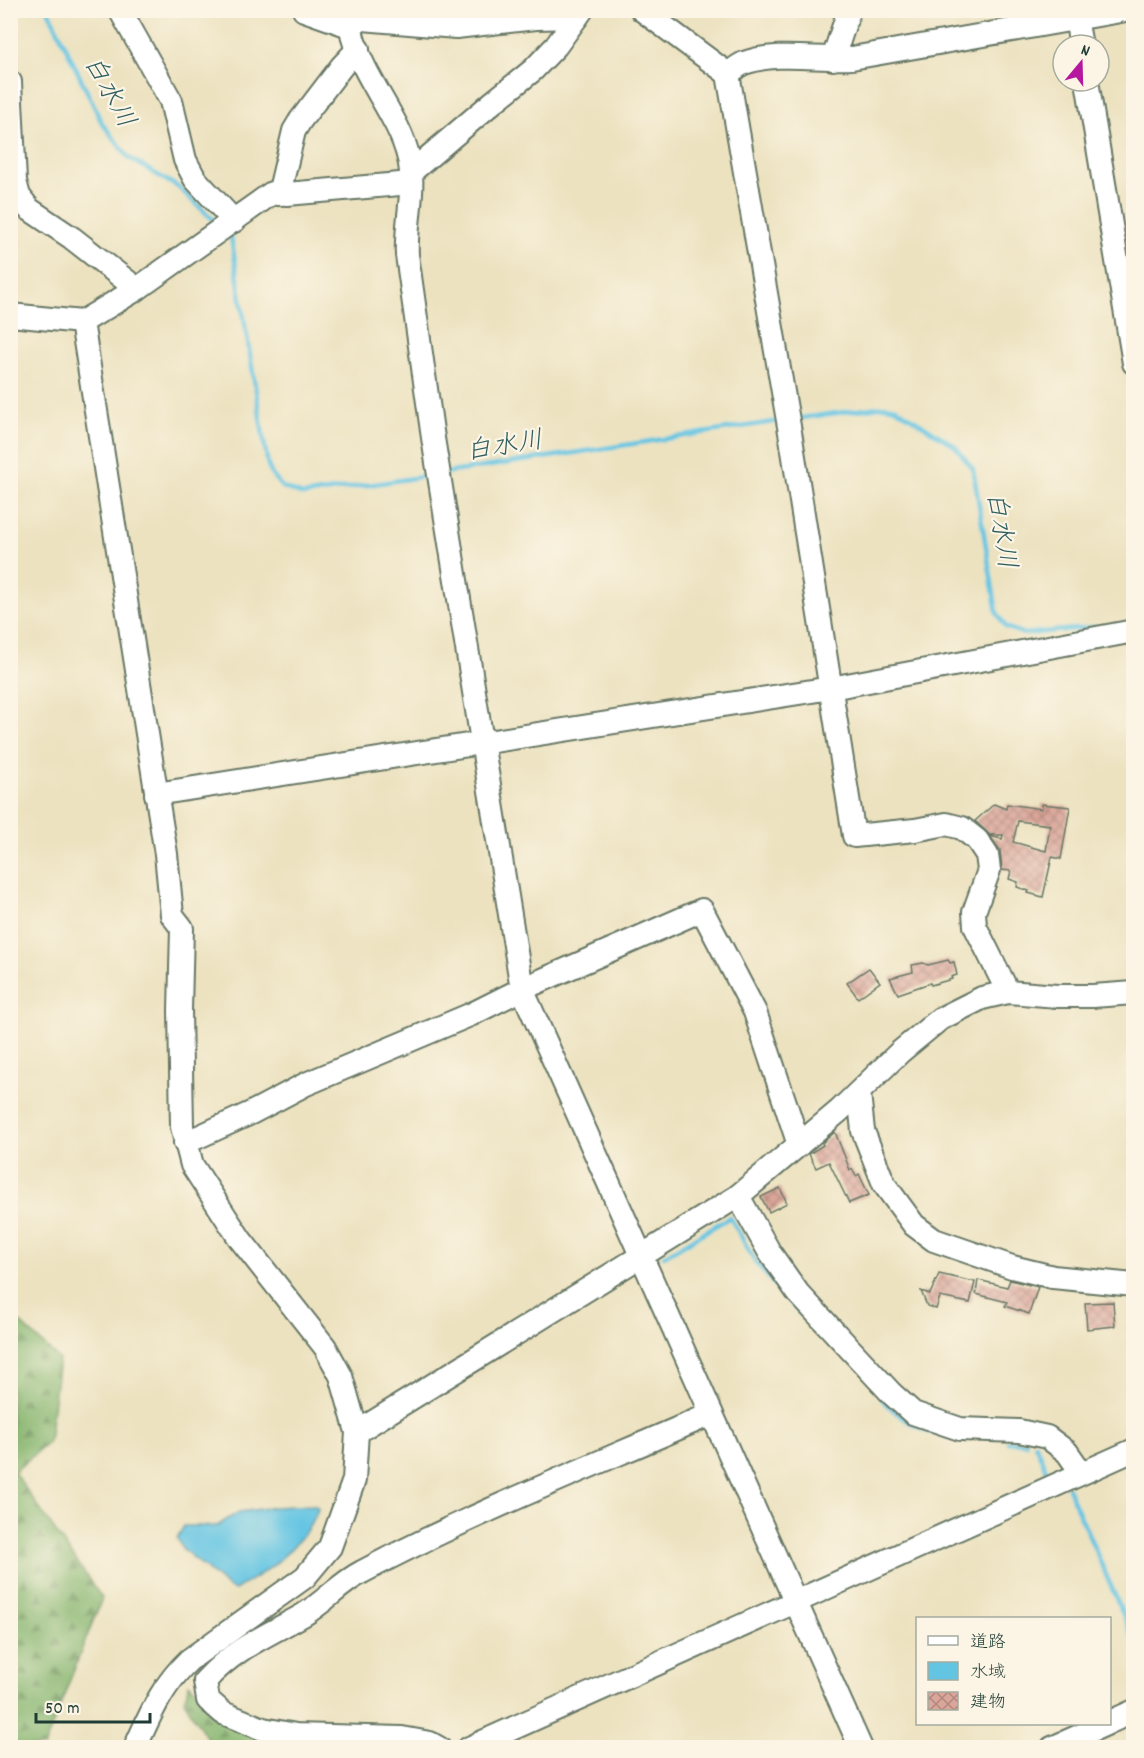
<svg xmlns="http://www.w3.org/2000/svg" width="1144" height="1758" font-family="Dekko,'Klee One',sans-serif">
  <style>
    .forest { fill: url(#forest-firs); stroke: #527951; stroke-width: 1.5 }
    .water { fill: #64c5e3; stroke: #42818c; stroke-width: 1.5 }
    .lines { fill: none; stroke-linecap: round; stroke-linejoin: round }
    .stream { stroke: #64c5e3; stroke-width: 4.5 }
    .building { fill: url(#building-cross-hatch); fill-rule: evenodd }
    .minor-casing { stroke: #677765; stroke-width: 26 }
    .minor { stroke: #fff; stroke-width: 22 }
    .labels { text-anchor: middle; stroke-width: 4.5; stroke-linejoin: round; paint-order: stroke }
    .water-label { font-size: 26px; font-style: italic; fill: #305f60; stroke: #fcf5e5 }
  </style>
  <defs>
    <pattern id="forest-firs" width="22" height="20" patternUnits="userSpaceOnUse" patternTransform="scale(1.5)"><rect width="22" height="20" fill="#86b56e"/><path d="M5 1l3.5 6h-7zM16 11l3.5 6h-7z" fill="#6d945b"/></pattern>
    <pattern id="building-cross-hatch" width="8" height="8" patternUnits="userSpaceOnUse" patternTransform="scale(1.5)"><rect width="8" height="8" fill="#dba69a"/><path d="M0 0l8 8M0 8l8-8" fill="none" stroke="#b1887e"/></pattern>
  </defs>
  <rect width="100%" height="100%" fill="#fcf5e5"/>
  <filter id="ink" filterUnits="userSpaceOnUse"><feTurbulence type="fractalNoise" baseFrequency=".0167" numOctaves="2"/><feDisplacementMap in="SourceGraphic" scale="12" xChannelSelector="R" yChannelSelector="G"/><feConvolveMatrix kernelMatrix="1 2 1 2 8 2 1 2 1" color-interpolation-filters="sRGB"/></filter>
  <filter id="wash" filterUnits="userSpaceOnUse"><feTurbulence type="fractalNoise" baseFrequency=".008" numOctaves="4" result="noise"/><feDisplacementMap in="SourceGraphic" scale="24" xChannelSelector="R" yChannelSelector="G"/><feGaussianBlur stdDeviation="1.35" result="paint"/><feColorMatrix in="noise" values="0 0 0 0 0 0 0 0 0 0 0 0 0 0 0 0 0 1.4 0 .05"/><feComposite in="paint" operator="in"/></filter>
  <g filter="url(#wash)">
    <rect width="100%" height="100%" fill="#ece2c0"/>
    <!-- forest -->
    <g class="forest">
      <path d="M11,1306L13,1316L59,1359L49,1442L14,1472L102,1598L44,1747H11Z"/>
      <path d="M189,1683L199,1693L215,1717L420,1747H215L211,1745L184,1701Z"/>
    </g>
    <!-- water -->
    <path class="water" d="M315,1505L318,1509C313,1527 289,1552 275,1564C263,1574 248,1581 235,1590L229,1588L182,1548L177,1538L184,1526H217L239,1512L274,1507Z"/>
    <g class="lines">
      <!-- stream -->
      <g class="stream">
        <path d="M48,10L102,123L129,158L178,187L217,223"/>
        <path d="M227,233L231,237L268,466L272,475L282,487L303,495L433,475"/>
        <path d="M795,419L886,406L896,408L955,446L973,469L997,613L1006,627L1024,634L1096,627"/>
        <path d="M445,473L780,421"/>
        <path d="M664,1256L730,1217L755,1261L784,1296L831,1345"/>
        <path d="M882,1399C902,1421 926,1434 955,1438"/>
        <path d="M1008,1442L1026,1443"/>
        <path d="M1035,1444L1048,1474"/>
        <path d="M1068,1488L1134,1639"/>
      </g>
    </g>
    <g id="blocks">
      <!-- building -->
      <g class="building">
        <path d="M994,804L1006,809L1007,804L1042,809V804L1070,807L1061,859L1052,857L1043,897L1028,893L1029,891L1017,887L1018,882L1009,879L1011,871L1002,870L1000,850L990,836L1002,839L1003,835H990L975,821ZM1018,821L1050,825L1046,851L1013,842Z"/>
        <path d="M948,960L950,963L954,962L957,975L951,977L952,979L931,985L930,983L898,994L890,978L913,972L912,965L923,963L928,965Z"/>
        <path d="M869,968L880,982L858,998L847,983Z"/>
        <path d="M835,1132L850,1170L852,1169L856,1176L859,1174L869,1195L849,1203L829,1162L816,1168L809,1154L823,1145L822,1143Z"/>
        <path d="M780,1188L787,1203L769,1212L761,1197Z"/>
        <path d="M939,1274L975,1282L970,1303L940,1297L936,1309L927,1306L921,1291L930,1294Z"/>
        <path d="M978,1280L1007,1287L1010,1280L1038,1287L1029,1314L1005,1306L1007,1302L976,1294Z"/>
        <path d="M1113,1302L1115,1326L1087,1329L1085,1303Z"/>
      </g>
    </g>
  </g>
  <g filter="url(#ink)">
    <use href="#blocks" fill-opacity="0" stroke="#677765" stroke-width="1.5"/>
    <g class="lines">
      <defs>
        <g id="minor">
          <path d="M120,10L171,101L185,160L195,179L234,221"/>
          <path d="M304,10L352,27"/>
          <path d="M350,10C351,19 351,30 353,38C365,81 399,116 409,159C416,189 405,225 407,255L433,438L522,989L861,1748"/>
          <path d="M642,10L728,74L791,438L854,836L915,830L946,824L962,828L977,840L987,855L989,870L974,912L975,926L1008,992"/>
          <path d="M351,18L456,27L536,18L577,17"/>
          <path d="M1076,19L1081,45"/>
          <path d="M833,59L849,10"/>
          <path d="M728,74C733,70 739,65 744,63C777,51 817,60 852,58L1126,10"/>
          <path d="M1087,81L1134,363"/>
          <path d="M10,82L15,181L19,196L29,209L72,238L137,289"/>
          <path d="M411,172L492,103L533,70L556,46L582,10"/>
          <path d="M279,194L294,131L300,121L342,66L358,49"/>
          <path d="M10,315L82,322L137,289L272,193L287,194L411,183"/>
          <path d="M82,322L166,854L172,915L182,928L180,1010L182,1127L192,1165L240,1239L325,1347L341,1376L357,1432L354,1480L330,1547L305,1577L189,1660C161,1687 151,1713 135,1748"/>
          <path d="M156,794L831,688L1134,631"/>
          <path d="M859,1093L863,1131L884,1184L914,1225L934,1240L1012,1267L1053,1277L1134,1285"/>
          <path d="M185,1143L251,1113L306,1084L472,1014L522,989L702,910L755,1012L799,1145"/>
          <path d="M738,1196L770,1253L798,1293L892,1394L913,1413L960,1429L1019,1431L1047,1437L1067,1452L1081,1472"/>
          <path d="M357,1432L738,1196L839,1111L900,1052L940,1019L982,998L1008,992L1057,996H1093L1134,993"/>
          <path d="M1110,1722L1134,1711"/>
          <path d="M439,1748L430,1743L402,1738L296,1735L263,1729L223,1713L208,1700L205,1681C235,1648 266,1636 303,1615C324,1603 340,1583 362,1572C473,1513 595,1465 711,1414"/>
          <path d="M469,1748L1134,1450"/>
          <path d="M1052,1748L1106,1724"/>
        </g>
      </defs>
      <!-- minor casing -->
      <use href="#minor" class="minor-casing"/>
      <!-- minor -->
      <use href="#minor" class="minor"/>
    </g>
  </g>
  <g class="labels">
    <!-- water labels -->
    <g class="water-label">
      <text transform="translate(111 91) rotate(61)" y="9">白水川</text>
      <text transform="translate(504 444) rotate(-9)" y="9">白水川</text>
      <text transform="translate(1003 530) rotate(81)" y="9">白水川</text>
    </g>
  </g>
  <!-- margin -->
  <rect width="1144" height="1758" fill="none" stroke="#fcf5e5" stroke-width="36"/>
  <!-- legend -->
  <rect x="916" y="1617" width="195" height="108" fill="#fcf5e5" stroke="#a4ab9e" stroke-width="1.5"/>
  <rect x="928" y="1636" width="30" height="9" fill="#ffffff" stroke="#a4ab9e" stroke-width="1.5"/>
  <text x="970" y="1647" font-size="18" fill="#1f3d34">道路</text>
  <rect x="928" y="1662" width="30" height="18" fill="#64c5e3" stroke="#a4ab9e" stroke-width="1.5"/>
  <text x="970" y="1677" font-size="18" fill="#1f3d34">水域</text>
  <rect x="928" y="1692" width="30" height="18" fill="url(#building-cross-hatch)" stroke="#a4ab9e" stroke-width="1.5"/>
  <text x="970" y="1707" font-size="18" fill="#1f3d34">建物</text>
  <!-- north arrow -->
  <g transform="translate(1081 63) rotate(19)"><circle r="28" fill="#fcf5e5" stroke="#a4ab9e" stroke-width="1.5"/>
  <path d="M0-4.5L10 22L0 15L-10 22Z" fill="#b5179e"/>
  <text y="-9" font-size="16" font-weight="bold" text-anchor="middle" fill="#1f3d34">N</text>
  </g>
  <!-- scale -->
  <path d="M36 1713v9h114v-9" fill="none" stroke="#1f3d34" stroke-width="3"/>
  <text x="45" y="1713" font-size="18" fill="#1f3d34" stroke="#fcf5e5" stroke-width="4.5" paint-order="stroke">50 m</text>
</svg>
